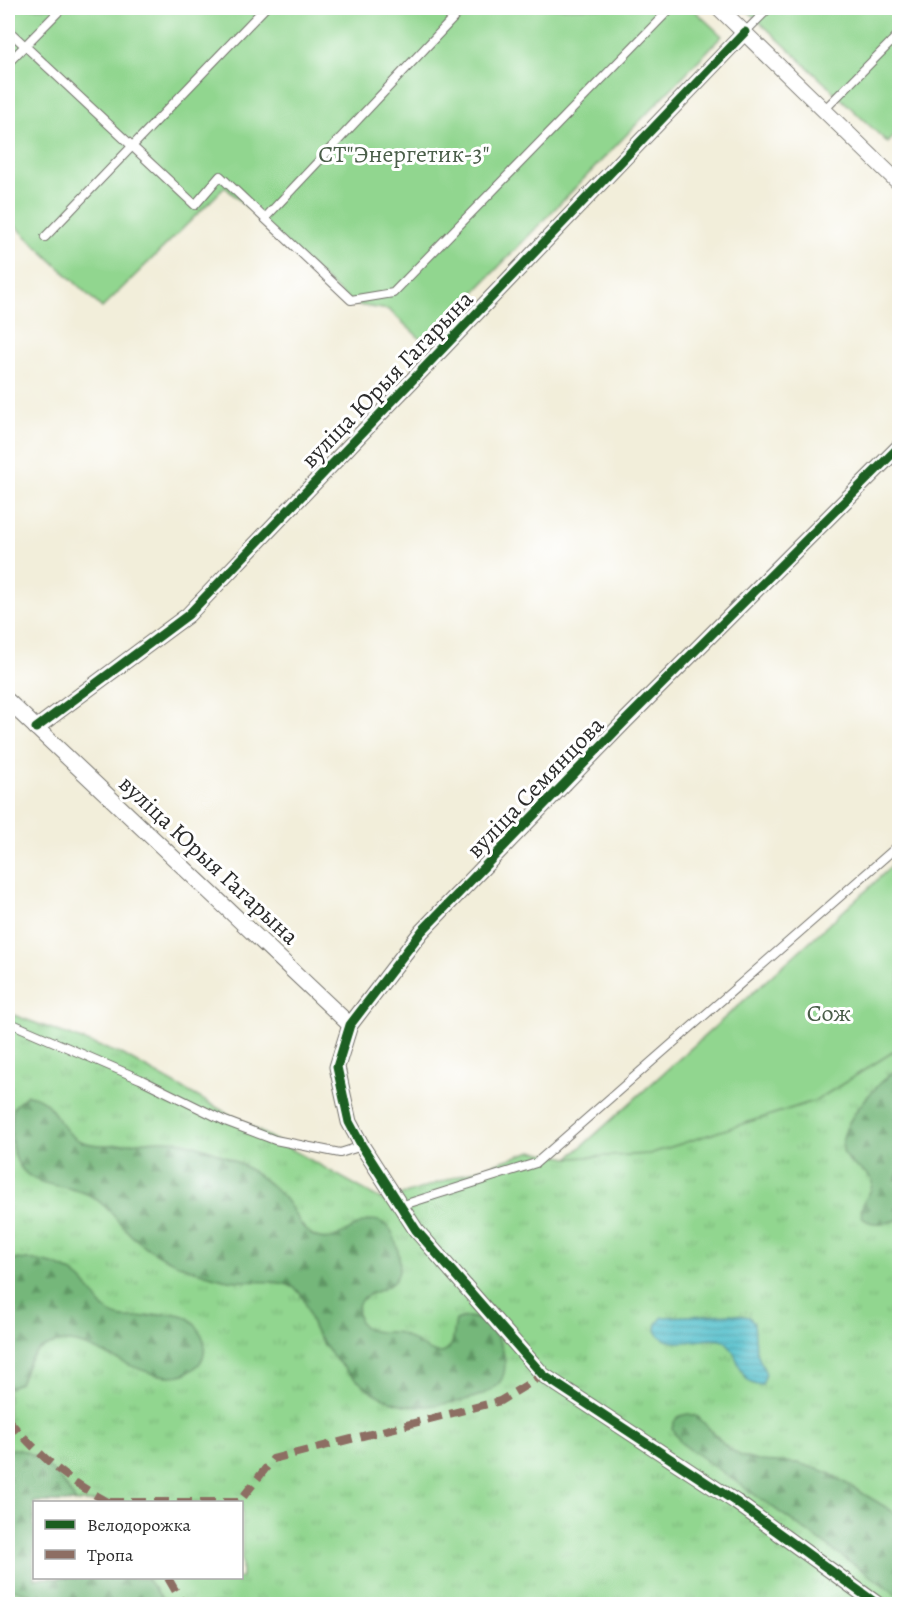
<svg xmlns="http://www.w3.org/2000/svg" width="907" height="1612" font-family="Alegreya,serif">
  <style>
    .grass { fill: url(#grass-tufts); stroke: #5e805d; stroke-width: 1.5; fill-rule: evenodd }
    .forest { fill: url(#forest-firs); stroke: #507152; stroke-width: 1.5 }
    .garden { fill: #91d68f; stroke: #5e805d; stroke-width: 1.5 }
    .water { fill: url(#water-rules); stroke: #3f767c; stroke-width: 1.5 }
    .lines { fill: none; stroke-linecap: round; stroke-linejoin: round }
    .lane-casing { stroke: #716f68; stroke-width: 10 }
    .street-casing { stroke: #716f68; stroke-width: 17 }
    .lane { stroke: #fff; stroke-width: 8 }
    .street { stroke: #fff; stroke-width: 15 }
    .quiet { stroke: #8d6e63; stroke-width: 8; stroke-dasharray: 15 8; stroke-linecap: butt }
    .cycleway-casing { stroke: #fff; stroke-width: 13 }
    .cycleway { stroke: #1b5e20; stroke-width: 9 }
    .labels { text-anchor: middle; stroke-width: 6; stroke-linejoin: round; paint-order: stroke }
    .park-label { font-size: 24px; fill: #4a5e49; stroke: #fff }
    .street-label { font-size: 24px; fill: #2b2b2b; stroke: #fff }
  </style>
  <defs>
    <pattern id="grass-tufts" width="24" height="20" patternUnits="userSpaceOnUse" patternTransform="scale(1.5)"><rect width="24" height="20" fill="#91d68f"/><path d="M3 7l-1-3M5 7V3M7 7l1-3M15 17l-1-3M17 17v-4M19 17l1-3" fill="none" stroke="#7db87c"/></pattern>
    <pattern id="forest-firs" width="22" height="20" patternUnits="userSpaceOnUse" patternTransform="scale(1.5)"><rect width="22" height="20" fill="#74b77a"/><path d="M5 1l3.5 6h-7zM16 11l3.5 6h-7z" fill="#5f9564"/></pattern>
    <pattern id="water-rules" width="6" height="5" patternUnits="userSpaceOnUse" patternTransform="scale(1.5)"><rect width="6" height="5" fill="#53c0cc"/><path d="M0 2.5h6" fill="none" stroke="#459ca6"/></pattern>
  </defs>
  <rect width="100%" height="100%" fill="#fff"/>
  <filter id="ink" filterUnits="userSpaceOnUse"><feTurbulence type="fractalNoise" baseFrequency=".0167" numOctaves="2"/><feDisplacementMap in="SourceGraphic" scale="12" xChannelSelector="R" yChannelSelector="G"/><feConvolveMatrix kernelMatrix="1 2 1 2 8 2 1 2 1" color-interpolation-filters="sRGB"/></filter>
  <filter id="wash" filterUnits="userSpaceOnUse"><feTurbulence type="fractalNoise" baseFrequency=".008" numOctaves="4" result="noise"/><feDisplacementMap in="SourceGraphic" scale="24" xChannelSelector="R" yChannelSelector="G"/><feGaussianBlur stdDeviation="1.35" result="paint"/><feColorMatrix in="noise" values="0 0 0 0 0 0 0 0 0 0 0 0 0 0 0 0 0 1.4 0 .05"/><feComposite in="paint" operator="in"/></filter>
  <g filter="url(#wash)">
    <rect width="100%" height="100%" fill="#f2eeda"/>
    <!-- grass -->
    <path class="grass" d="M8,1013L123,1055L384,1201L532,1151L569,1158L649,1154L817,1100L899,1048V1604H22L8,1596ZM34,1502H242V1578H34Z"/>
    <!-- forest -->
    <g class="forest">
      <path d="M899,1068V1119L895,1129L900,1137L899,1219C888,1224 857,1229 862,1207C865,1196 873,1193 872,1180C866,1169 851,1168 845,1156C831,1129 879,1081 899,1068Z"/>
      <path d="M27,1095C56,1097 57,1133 83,1142C113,1152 150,1134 183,1142C221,1151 259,1170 285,1199C294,1210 300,1228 312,1235C342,1252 363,1204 387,1226C394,1232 396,1242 398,1251C411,1305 347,1280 359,1319C364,1334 382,1332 394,1332C410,1332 441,1371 452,1343C454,1336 454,1328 456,1320C488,1304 518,1360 499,1383C484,1400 447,1404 426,1406C380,1411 337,1367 315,1331C308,1319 308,1300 297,1290C281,1276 245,1285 223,1279C192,1271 157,1258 133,1237C117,1222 108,1204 87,1194C67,1184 37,1189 21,1168C9,1152 10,1125 14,1107Z"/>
      <path d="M8,1259C33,1259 60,1261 80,1279C95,1292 101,1315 123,1318C149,1322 187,1296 203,1338C206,1346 205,1357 199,1364C168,1398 110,1350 76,1343C66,1341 54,1343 45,1347C28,1353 27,1369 20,1383L8,1388Z"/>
      <path d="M689,1414L698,1417L728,1448L741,1456L757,1461L798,1463L827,1472L899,1515V1596L681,1443L672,1429C674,1418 679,1415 689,1414Z"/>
      <path d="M14,1449C39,1451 64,1481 76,1502H34V1578H146L167,1604H57L8,1587V1451Z"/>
    </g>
    <!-- garden -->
    <g class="garden">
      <path d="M8,8H692L722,36L425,343L389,310L352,304L225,187L102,308L8,219Z"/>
      <path d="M745,8H899V130L888,143Z"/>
      <path d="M899,858V1048L817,1100L649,1154L569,1158L870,887Z"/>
    </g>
    <!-- water -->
    <path class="water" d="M731,1314L749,1317L754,1322L756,1350L766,1374L762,1385C739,1387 740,1354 726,1342C706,1333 668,1354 656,1331L657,1323L663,1317Z"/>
  </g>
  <g filter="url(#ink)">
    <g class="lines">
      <defs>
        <g id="lane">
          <path d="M8,30L195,205L220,176L351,300L393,293L671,8"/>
          <path d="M745,32L769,8"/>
          <path d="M8,63L62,8"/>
          <path d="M824,110L900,33"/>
          <path d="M265,218L463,8"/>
          <path d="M45,237L265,8"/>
          <path d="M8,1022L140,1079L225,1121L275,1140L340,1153L362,1146"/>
          <path d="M400,1206L536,1163L900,844"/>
        </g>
        <g id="street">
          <path d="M719,8L900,184"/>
          <path d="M8,701L350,1025"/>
          <path d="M36,728L188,615L745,32"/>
          <path d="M877,1604L736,1502L543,1375L416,1230L362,1146L349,1122L337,1067L350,1025L422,931L624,722L900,446"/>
        </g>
      </defs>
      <!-- lane casing -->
      <use href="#lane" class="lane-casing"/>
      <!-- street casing -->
      <use href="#street" class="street-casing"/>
      <!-- lane -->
      <use href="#lane" class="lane"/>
      <!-- street -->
      <use href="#street" class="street"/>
      <!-- quiet -->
      <g class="quiet">
        <path d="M8,1420C43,1458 62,1477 108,1502"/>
        <path d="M108,1502H239L273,1459L500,1401L543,1375"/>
        <path d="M168,1578L183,1604"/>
      </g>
      <defs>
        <g id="cycleway">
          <path d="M36,728L188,615L745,32"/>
          <path d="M877,1604L736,1502L543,1375L416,1230L362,1146L349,1122L337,1067L350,1025L422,931L624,722L900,446"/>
        </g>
      </defs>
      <!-- cycleway casing -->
      <use href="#cycleway" class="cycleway-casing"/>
      <!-- cycleway -->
      <use href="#cycleway" class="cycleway"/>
    </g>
  </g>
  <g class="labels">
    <!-- park labels -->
    <g class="park-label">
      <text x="404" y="162">СТ"Энергетик-3"</text>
      <text x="829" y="1021">Сож</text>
    </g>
    <!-- street labels -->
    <g class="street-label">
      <text transform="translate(387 379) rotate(-46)" y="8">вуліца Юрыя Гагарына</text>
      <text transform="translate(535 787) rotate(-46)" y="8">вуліца Семянцова</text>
      <text transform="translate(209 860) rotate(43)" y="8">вуліца Юрыя Гагарына</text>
    </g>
  </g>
  <!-- margin -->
  <rect width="907" height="1612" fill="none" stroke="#fff" stroke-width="30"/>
  <!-- legend -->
  <rect x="33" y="1501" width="210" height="78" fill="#ffffff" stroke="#aaaaaa" stroke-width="1.5"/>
  <rect x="45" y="1520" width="30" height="9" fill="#1b5e20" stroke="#aaaaaa" stroke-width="1.5"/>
  <text x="87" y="1531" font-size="18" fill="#2b2b2b">Велодорожка</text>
  <rect x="45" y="1550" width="30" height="9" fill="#8d6e63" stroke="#aaaaaa" stroke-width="1.5"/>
  <text x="87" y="1561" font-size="18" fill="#2b2b2b">Тропа</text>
</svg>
